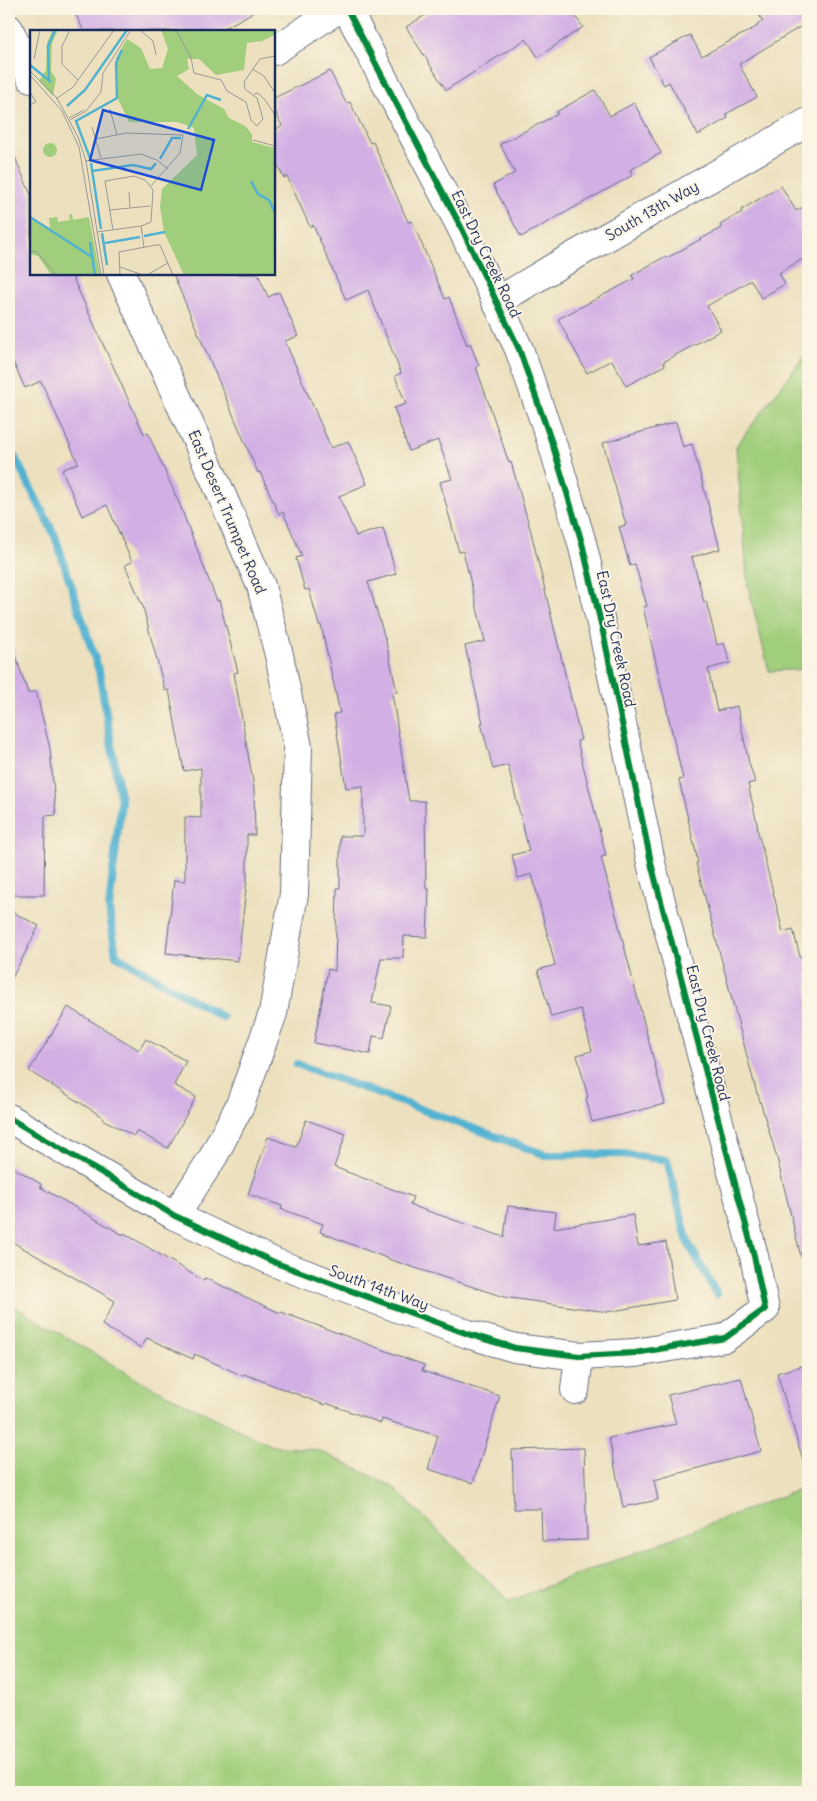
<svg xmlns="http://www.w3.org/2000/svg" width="817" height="1801" font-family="Delius,sans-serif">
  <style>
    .green { fill: #a1ce7c; stroke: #5e7e6d }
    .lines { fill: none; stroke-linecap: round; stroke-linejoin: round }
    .stream { stroke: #52b2d1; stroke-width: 8 }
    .building { fill: #d2afe5 }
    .street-casing { stroke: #646d80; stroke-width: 30 }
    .street { stroke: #fff; stroke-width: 28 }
    .cycleway-casing { stroke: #fcf5e5; stroke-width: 9 }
    .cycleway { stroke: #00873e; stroke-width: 6 }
    .labels { text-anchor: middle; stroke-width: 4; stroke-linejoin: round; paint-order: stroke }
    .street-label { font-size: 15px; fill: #1b2f5e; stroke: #fcf5e5 }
    .inset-river { fill: none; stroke: #52b2d1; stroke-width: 2.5 }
    .inset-road { fill: none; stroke: #989998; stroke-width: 1 }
    .view { fill: #1d4ed8; fill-opacity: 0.15; stroke: #1d4ed8; stroke-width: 2.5 }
    .inset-edge { fill: none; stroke: #1b2f5e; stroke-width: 2.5 }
  </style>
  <rect width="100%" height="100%" fill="#fcf5e5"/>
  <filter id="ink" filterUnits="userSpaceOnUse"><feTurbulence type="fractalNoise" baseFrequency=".02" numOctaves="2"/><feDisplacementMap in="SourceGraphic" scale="10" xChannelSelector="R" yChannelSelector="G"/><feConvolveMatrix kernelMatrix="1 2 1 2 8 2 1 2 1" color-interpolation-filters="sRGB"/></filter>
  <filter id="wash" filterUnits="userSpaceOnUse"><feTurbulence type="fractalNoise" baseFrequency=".0096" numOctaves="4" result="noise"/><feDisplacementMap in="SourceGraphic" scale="20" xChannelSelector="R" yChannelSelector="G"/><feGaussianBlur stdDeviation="1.12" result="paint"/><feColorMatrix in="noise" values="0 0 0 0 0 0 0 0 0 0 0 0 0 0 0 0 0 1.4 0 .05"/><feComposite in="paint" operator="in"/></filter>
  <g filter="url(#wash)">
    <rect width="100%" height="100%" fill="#ece0be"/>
    <!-- green -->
    <g class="green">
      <path d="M808,351V669L769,671L748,586L736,446Z"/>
      <path d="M9,1303L140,1381L272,1446L318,1450L392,1486L509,1601L808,1486V1792H9Z"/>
    </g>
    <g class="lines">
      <!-- stream -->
      <g class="stream">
        <path d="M9,446L55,536L99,671L121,802L109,908L116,955L222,1017"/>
        <path d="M297,1064L546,1155L622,1154L667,1160L688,1243L717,1294"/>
      </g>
    </g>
    <g id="blocks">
      <!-- building -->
      <g class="building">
        <path d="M73,9H259L219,31H84Z"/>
        <path d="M435,9H570L583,27L538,57L526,39L446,90L406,27Z"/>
        <path d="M755,9H808V22L739,64L757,97L726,114L728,118L698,135L669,82L664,85L649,57L690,35L702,56L758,26L757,25L763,21Z"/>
        <path d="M330,71L346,103L350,102L370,143L373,142L408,222L412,221L445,299L449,297L467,345L470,343L479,366L476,367L491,410L509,463L511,462L531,532L581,740L577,741L606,856L601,857L665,1104L592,1122L586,1098L588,1097L577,1055L592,1051L581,1009L551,1017L538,970L555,965L532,874L518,878L512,855L529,851L508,765L493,769L481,723H483L465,646L485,641L463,551L459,552L440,482L452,479L438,440L409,451L394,408L406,404L395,376L401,373L368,290L346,300L313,225L310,227L287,176L284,178L274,158V130L282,126L274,109V98Z"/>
        <path d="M595,90L610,116L634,103L661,153L630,170L633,175L521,237L493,185L515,173L500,144L558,114L556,112Z"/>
        <path d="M9,143L31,195V274H71L144,434L148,433L179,503L217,601L219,600L238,672L234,673L254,788L255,835H247V879L238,961L166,953L174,880L185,881V817L201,818V768L184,771L169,690L165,691L143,607L125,565L132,562L107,505L82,516L62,470L78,463L41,381L25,388L9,353Z"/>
        <path d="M781,186L796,211L808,204V256L779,273L785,284L761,298L751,280L707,306L721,330L663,362L665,365L626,386L612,360L587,373L558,319L634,279L632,275L666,256L667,258L721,228L720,225L742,212L741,210Z"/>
        <path d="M173,274H258L268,297L279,292L298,336L285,341L331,448L348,441L367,484L339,496L356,536L383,528L396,574L368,582L386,642L397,692L392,693L409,801H425L426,889H429L427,937L404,936L403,958H381L372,1003L391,1006L384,1038L373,1036L370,1054L314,1043L328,969L335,971L337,888H340V836H363V786L346,788L334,714L340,713L321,625H319L309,589L305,590L296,558L302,556L283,512L279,514L260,472L258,473Z"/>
        <path d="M676,422L683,447L692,444L720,549L692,557L704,602L706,601L717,645L724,643L730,663L708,669L717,711L737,706L749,763L755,782L748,784L758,828H757L783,932L793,929L800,957L808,955V1256L801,1257L777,1158L758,1094H757L696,863L698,862L679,780L683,779L643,607L647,606L635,564L630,566L619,527L626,525L603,443Z"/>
        <path d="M13,648L28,693L36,691L50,749L56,815L45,816L44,895H9V649Z"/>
        <path d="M9,910L39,926L9,984Z"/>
        <path d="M68,1007L139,1050L146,1039L186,1061L174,1085L196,1097L168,1148L137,1131L134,1136L102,1119L103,1117L29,1071Z"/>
        <path d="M306,1120L346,1134L334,1167L413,1197L410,1205L504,1237L508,1206L556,1212L554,1228L633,1215L638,1246L666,1242L675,1300L607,1312L504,1297L394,1261L320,1232L323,1224L281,1209L282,1206L248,1194L268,1137L296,1147Z"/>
        <path d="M9,1165L41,1184L40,1187L123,1235L124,1233L204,1281L205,1278L280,1313L281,1312L424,1365L422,1371L500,1396L473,1483L428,1469L438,1436L382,1419L381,1423L326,1403L325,1405L244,1374L243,1376L195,1354L193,1359L147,1338L141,1348L102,1325L115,1301L9,1240Z"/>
        <path d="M808,1364V1459L803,1460L777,1373Z"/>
        <path d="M741,1378L761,1451L654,1480L658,1500L623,1507L609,1438L676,1424L668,1395Z"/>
        <path d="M584,1448L587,1540L542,1541L541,1509H514L512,1450Z"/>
      </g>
    </g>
  </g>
  <g filter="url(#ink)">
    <use href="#blocks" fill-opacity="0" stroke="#646d80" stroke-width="1"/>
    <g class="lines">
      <defs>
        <g id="street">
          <path d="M9,29L31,78"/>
          <path d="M274,51L338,9"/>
          <path d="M121,274L219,489L261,586L279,655L298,747L294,894L273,1013L240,1105L213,1157L175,1216"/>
          <path d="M496,302L558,265L808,122"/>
          <path d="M9,1118L175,1216L276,1263L468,1334L515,1348L579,1356L635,1353L725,1338L765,1309L754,1256L652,867L603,632L582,543L553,446L519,349L462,229L347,9"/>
          <path d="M575,1390L579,1356"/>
        </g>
      </defs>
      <!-- street casing -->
      <use href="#street" class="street-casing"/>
      <!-- street -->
      <use href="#street" class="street"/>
      <defs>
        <path id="cycleway" d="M9,1118L175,1216L276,1263L468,1334L515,1348L579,1356L635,1353L725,1338L765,1309L754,1256L652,867L603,632L582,543L553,446L519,349L462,229L347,9"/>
      </defs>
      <!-- cycleway casing -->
      <use href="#cycleway" class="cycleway-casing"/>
      <!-- cycleway -->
      <use href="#cycleway" class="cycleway"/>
    </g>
  </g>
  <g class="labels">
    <!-- street labels -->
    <g class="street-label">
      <text transform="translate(652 211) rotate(-30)" y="5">South 13th Way</text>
      <text transform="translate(486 254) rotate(64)" y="5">East Dry Creek Road</text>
      <text transform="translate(227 512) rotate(67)" y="5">East Desert Trumpet Road</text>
      <text transform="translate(616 639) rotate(78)" y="5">East Dry Creek Road</text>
      <text transform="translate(708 1033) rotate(76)" y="5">East Dry Creek Road</text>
      <text transform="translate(379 1288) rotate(20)" y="5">South 14th Way</text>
    </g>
  </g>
  <!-- overview -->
  <g transform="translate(30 30)">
    <rect width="245" height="245" fill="#ece0be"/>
    <path d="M23,0H28L22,13L21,41L26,49L23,66L9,51L16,40L17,13ZM131,0H245V5L232,11L217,13L214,40L186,45L169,29H157L159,39L147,46L167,64L194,79L199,88L215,96L222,104V112L245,118V245H154L134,202L130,177L132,159L167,125L164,98L147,92H99L88,69L86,28L97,9L111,18L120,39L132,38L138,19ZM13 120a7 7 0 1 1 14 0a7 7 0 1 1-14 0ZM42,184L43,190L59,187L70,245H21L8,226L0,224V187L20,198L19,188L27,187L28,192L40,190L39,185Z" fill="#a1ce7c"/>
    <path class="inset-river" d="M0,35L21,52M19,50L18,16L25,0M37,76L55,60L97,0M158,99L177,65L191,70M60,128L46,91L87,68L86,33L92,20M130,129L142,108H151M61,133L71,199M62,141L103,135L121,139L126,133M221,151L228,164L239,170L245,183M0,187L62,227M72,203L77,235M114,206L135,202M60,212L65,245M75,213L110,207"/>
    <path class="inset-road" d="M40,0L32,16V34L48,50M110,0L123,11L126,25M146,0L161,28L164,43L191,50L197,61L216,72L221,90L227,96L233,89L227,68L215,59L214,52L230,29L245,26M4,29L10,0M222,39L234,46L245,63M0,41L27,68L48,107L56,131L74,245M0,45L32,81L49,117L71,245M0,62L6,72L0,75M224,64L228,63L235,70L245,85M26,69L43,57L84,0M80,79L87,105M39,88L54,80M40,90L56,81L71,62L73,43L101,0M62,97L71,128M66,109L96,103L153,105L150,123L121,156M223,110L245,116M55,131L111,124L127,130L138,139M99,162L100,177M80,180L120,176M83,200L75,151L104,146L115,150L123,160L121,192L111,196L114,217M67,202L111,196M0,221L7,222L26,245M90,237L113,245M90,245L89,222L126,215H130L143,245M117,245L138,233"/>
    <path class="view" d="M73,80L184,110L171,160L60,130Z"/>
    <rect width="245" height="245" class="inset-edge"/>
  </g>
  <!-- margin -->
  <rect width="817" height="1801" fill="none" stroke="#fcf5e5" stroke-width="30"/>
</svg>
